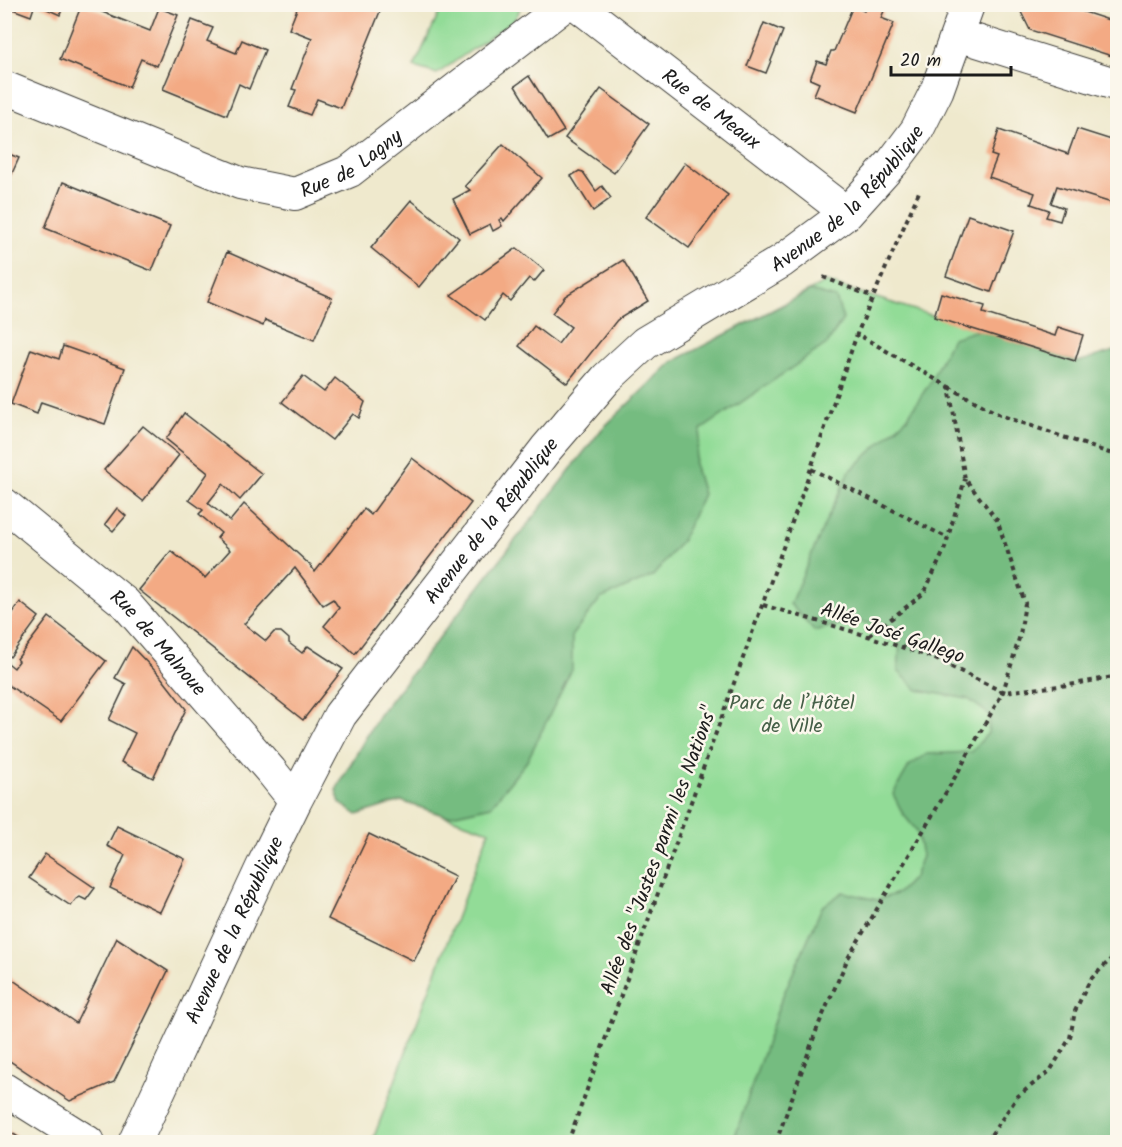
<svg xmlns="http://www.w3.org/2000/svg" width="1122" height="1147" font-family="Kalam,sans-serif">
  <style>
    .green { fill: #92dc97; stroke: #577c5a; stroke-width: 1.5 }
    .forest { fill: #75bc80; stroke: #486c4e; stroke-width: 1.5 }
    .building { fill: #f3aa84 }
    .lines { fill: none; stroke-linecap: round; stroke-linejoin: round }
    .minor-casing { stroke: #3c3b37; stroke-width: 34 }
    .tertiary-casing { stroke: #3c3b37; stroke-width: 35 }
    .path { stroke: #3c3b37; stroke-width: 4; stroke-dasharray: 4.5 4.5; stroke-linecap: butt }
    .minor { stroke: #fff; stroke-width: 32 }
    .tertiary { stroke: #fff; stroke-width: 33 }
    .labels { text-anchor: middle; stroke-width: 5; stroke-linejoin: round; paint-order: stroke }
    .street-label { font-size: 20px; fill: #1c1c1c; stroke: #fbf7ec }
    .park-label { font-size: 20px; fill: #455f47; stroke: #fbf7ec }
  </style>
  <rect width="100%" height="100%" fill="#fbf7ec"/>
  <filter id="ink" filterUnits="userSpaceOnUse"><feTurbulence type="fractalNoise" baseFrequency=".0167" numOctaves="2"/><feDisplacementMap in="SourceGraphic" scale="12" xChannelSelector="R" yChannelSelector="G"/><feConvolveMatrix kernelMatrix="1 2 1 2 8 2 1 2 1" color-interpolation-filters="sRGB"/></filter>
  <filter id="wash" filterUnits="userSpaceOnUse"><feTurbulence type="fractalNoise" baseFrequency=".008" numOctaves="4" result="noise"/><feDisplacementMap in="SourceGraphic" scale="24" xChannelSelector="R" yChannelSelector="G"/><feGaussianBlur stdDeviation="1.35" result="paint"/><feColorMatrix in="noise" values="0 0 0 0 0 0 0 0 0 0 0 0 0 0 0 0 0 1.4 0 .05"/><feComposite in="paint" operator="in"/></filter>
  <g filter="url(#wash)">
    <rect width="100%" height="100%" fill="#efe9cd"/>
    <!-- green -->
    <g class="green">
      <path d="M443,5V4L521,5L518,14L513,21L437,74L414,67Z"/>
      <path d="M826,282L1117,374V1142H372L489,831L341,780L379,715L602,429L672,362Z"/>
    </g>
    <!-- forest -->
    <g class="forest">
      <path d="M810,291L836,298L843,319L828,343L701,430L694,464L703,494L682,540L653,576L600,599L572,635V669L555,704L527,761L491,806L447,816L401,801L357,815L340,803L336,790L379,715L602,429L672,362Z"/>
      <path d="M978,330L1078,362L1117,350V1142H733L781,1000L822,907L843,892L877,900L898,893L914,877L922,856L917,831L903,814L893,794L909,766L927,754L971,752L988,733L990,715L968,699L918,690L898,671L901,629L855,621L814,631L790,604L823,528L849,472L907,418L929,384L952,338Z"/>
    </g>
    <g id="blocks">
      <!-- building -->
      <g class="building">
        <path d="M4,4H35L31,16L4,6Z"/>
        <path d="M36,4H64L60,15Z"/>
        <path d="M82,4L150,31L159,8L178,15L157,66L141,59L129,87L60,59Z"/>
        <path d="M299,4H383L341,108L317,99L310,115L289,107L296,90L292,89L312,38L289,29Z"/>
        <path d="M867,4H887L881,18L894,23L857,112L814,95L819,83L810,79L817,61L826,64L831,51H834L853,6L864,11Z"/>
        <path d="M1022,4H1073L1072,8L1118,23V58L1030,30L1020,10Z"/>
        <path d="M192,20L213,28L207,41L236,53L242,40L265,50L249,89L239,84L227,115L163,89Z"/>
        <path d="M764,23L783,31L766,73L747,66Z"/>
        <path d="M529,76L564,131L548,140L515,86Z"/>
        <path d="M601,89L649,124L614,173L565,138Z"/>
        <path d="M1077,129L1118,142V205L1057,186L1051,203L1064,208L1060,221L1046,217L1049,210L1031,204L1035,193L989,177L997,157L991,155L999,130L1068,154Z"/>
        <path d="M503,144L542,178L504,221L502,218L499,220L502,226L493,231L490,224L470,234L453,199L470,190L465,186Z"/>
        <path d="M4,152L19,158L4,191Z"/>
        <path d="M685,163L728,195L689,248L646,217Z"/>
        <path d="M579,171L583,172L596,191L602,186L611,198L593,211L571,176Z"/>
        <path d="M63,182L170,226L152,271L45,228Z"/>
        <path d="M411,200L459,238L419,287L371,248Z"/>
        <path d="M968,215L1014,231L991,292L946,276Z"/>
        <path d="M517,248L544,270L534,282L529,278L510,301L503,295L485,320L451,295Z"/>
        <path d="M227,252L332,298L314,340L265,320L263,326L207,302Z"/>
        <path d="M623,260L648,301L617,320L567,383L519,346L534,326L558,344L571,327L552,313L565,296Z"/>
        <path d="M941,293L985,306L983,313L1055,336L1058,327L1083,335L1075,361L934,317Z"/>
        <path d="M63,346L125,368L105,424L41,402L37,414L11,404L31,349L59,359Z"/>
        <path d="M303,376L324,392L335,378L365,402L359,418L353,414L332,440L282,402Z"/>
        <path d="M184,413L262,474L240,500L223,484L208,503L230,521L244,504L311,566L315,572L364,509L371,515L412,458L471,503L355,654L324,626L339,608L333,599L323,605L295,568L244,624L266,641L274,632H281L289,639V643L302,653L308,646L343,669L303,720L139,590L171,551L205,578L230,550L217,538L221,533L199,514L203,510L189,500L208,473L166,439Z"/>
        <path d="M143,426L179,455L143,501L104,470Z"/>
        <path d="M117,508L126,516L113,531L105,524Z"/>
        <path d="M20,602L39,617L10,657L4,652V626Z"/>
        <path d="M49,617L106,661L61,721L4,682V660L14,668L19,661L17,659Z"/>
        <path d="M132,647L161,677L186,709L153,778L121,762L135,733L109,720L126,684L115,678Z"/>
        <path d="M117,826L185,859L160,912L110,888L125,855L107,846Z"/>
        <path d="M369,834L455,876L414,961L328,919Z"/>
        <path d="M45,854L95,888L86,900L80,897L76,899L71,906L29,878Z"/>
        <path d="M117,938L168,971L114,1082L70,1101L4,1057V974L76,1023Z"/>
        <path d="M4,1128L26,1142H4Z"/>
      </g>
    </g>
  </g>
  <g filter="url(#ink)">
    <use href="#blocks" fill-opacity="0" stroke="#3c3b37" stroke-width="1.5"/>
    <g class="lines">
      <defs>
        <g id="minor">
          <path id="s1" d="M576,4L847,213"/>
          <path d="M958,35L1118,85"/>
          <path id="s2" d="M4,87L240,183L295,194L350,171L566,4"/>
          <path id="s3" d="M4,504L125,603L271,771L295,801"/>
          <path d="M4,1089L88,1142"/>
        </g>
        <g id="tertiary">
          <path id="s4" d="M135,1142L264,864L295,801L340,715L546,449L607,378L645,343L782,261L847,213L893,162L917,130L937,90L968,4"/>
        </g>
      </defs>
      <!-- minor casing -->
      <use href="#minor" class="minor-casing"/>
      <!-- tertiary casing -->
      <use href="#tertiary" class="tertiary-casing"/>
      <!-- path -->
      <g class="path">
        <path d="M823,277L873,297"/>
        <path d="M949,387L1000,415L1118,456"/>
        <path d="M811,469L948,538"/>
        <path d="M763,605L868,636L931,657L1003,692L1069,685L1118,676"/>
        <path d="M869,636L924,593L944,551L965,479"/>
        <path d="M568,1142L798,506L857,334L919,192"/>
        <path d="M776,1142L818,1026L848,958L958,772L1003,692L1020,635L1025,603L997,520L965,479L949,387L857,334"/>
        <path d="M986,1142L1018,1096L1050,1071L1070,1038L1075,1011L1090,980L1118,952"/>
      </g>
      <!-- minor -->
      <use href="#minor" class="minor"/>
      <!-- tertiary -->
      <use href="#tertiary" class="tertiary"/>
    </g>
  </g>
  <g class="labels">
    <!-- street labels -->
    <g class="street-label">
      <text dy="7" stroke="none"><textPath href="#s1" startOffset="171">Rue de Meaux</textPath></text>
      <text dy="7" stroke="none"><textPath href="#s2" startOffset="375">Rue de Lagny</textPath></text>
      <text dy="7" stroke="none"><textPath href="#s4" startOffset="1206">Avenue de la République</textPath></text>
      <text dy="7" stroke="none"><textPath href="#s4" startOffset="720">Avenue de la République</textPath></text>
      <text transform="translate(893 632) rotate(19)" y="7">Allée José Gallego</text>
      <text dy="7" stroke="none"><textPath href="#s3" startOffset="208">Rue de Malnoue</textPath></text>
      <text transform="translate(658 850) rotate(-70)" y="7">Allée des "Justes parmi les Nations"</text>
      <text dy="7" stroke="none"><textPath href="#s4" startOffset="234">Avenue de la République</textPath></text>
    </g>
    <!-- park labels -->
    <g class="park-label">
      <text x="792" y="709">Parc de l’Hôtel<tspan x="792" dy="23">de Ville</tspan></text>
    </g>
  </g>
  <!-- margin -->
  <rect width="1122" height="1147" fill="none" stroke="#fbf7ec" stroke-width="24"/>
  <!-- scale -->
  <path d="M891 66v9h120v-9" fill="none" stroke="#1c1c1c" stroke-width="3"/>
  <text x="900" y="66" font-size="18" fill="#1c1c1c" stroke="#fbf7ec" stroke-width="4.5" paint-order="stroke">20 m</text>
</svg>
